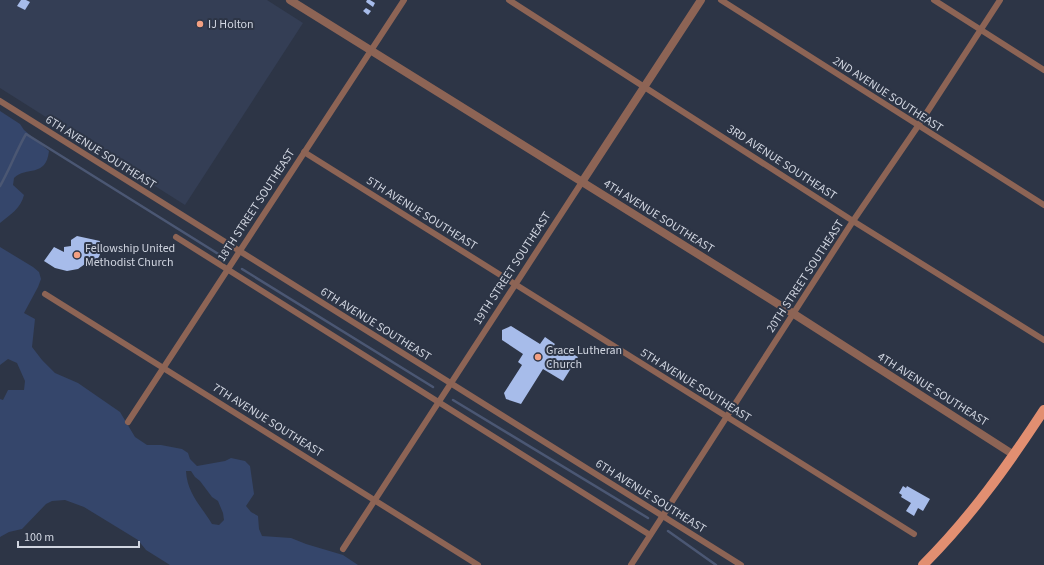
<svg xmlns="http://www.w3.org/2000/svg" width="1044" height="565" font-family="'Source Sans 3',sans-serif">
  <style>
    .built { fill: #343e55 }
    .green { fill: #35466b; fill-rule: evenodd }
    .lines { fill: none; stroke-linecap: round; stroke-linejoin: round }
    .stream { stroke: #4b5773; stroke-width: 2.5 }
    .building { fill: #a7bcea }
    .minor { stroke: #8d6455; stroke-width: 6 }
    .tertiary { stroke: #8d6455; stroke-width: 8 }
    .primary { stroke: #e28f71; stroke-width: 10 }
    .poi-dot { fill: #f3a082; stroke: #2d3546; stroke-width: 1.5 }
    .labels { text-anchor: middle; stroke-width: 4; stroke-linejoin: round; paint-order: stroke }
    .poi-label { font-size: 12px; fill: #d0d5e0; stroke: #2d3546; text-anchor: start }
    .street-label { font-size: 12px; fill: #d0d5e0; stroke: #2d3546 }
  </style>
  <rect width="100%" height="100%" fill="#2d3546"/>
  <!-- built -->
  <path class="built" d="M0,0H267L303,23L185,205L0,88Z"/>
  <!-- green -->
  <g class="green">
    <path d="M0,111L20,124L24,130L49,151C46,178 26,166 14,178L13,185L24,195C21,208 10,215 0,223Z"/>
    <path d="M0,247L33,267L39,272L41,279L38,287L24,313L35,319L32,347L42,360L55,373L78,383L120,412L135,437L147,445H161L182,449L188,453L190,459L197,466L225,461L231,458L245,461L250,466L254,494L246,506L251,512L258,516L259,529L262,536L291,538L306,544L343,555L358,565H170L146,550L138,540L84,507L65,500L52,501L46,504L22,529L9,532L0,537V399L3,400L8,390H24L25,381L17,363L8,359L0,365ZM186,471H191L195,477L200,481L212,497L218,501L223,513L224,520L219,525L212,524C201,506 187,493 186,471Z"/>
  </g>
  <g class="lines">
    <!-- stream -->
    <g class="stream">
      <path d="M0,186C10,169 16,151 26,134L220,255"/>
      <path d="M242,269L433,387"/>
      <path d="M453,400L648,518"/>
      <path d="M668,531L716,565"/>
    </g>
  </g>
  <!-- building -->
  <g class="building">
    <path d="M21,0H26L30,2L25,10L17,6Z"/>
    <path d="M367,0H370L375,3L373,7L366,2Z"/>
    <path d="M366,8L371,11L368,15L363,11Z"/>
    <path d="M77,236L100,241L98,250L101,251L99,257L94,261L92,259L78,269L67,271L55,268L44,261L54,247L64,252V247L71,246V240Z"/>
    <path d="M511,326L540,344L545,337L555,344L550,351L556,354L561,347L578,357L563,381L543,369L521,404L506,399L504,393L522,365L518,362L523,354L502,340V330Z"/>
    <path d="M903,486L906,488L907,486L930,499L923,511L918,508L914,516L906,511L911,503L901,497L902,495L899,493Z"/>
  </g>
  <g class="lines">
    <!-- minor -->
    <g class="minor">
      <path d="M509,0L853,221L1044,340"/>
      <path d="M721,0L1044,205"/>
      <path d="M934,0L1044,70"/>
      <path d="M0,101L741,565"/>
      <path d="M304,152L914,534"/>
      <path d="M176,237L650,535"/>
      <path d="M45,294L478,565"/>
      <path d="M128,422L404,0"/>
      <path d="M343,549L582,182"/>
      <path d="M631,565L853,221L918,126L1000,0"/>
    </g>
    <!-- tertiary -->
    <g class="tertiary">
      <path d="M290,0L794,314L1014,455"/>
      <path d="M582,182L701,0"/>
    </g>
    <!-- primary -->
    <path class="primary" d="M923,565C970,518 1008,465 1044,410"/>
  </g>
  <!-- markers -->
  <g class="poi-dot">
    <circle cx="200" cy="24" r="4"/>
    <circle cx="77" cy="255" r="4"/>
    <circle cx="538" cy="357" r="4"/>
  </g>
  <g class="labels">
    <!-- poi labels -->
    <g class="poi-label">
      <text x="208" y="28">IJ Holton</text>
      <text x="85" y="252">Fellowship United<tspan x="85" dy="14">Methodist Church</tspan></text>
      <text x="546" y="354">Grace Lutheran<tspan x="546" dy="14">Church</tspan></text>
    </g>
    <!-- street labels -->
    <g class="street-label">
      <text transform="translate(888 94) rotate(33)" y="4">2ND AVENUE SOUTHEAST</text>
      <text transform="translate(101 152) rotate(32)" y="4">6TH AVENUE SOUTHEAST</text>
      <text transform="translate(782 162) rotate(33)" y="4">3RD AVENUE SOUTHEAST</text>
      <text transform="translate(256 205) rotate(-57)" y="4">18TH STREET SOUTHEAST</text>
      <text transform="translate(422 213) rotate(32)" y="4">5TH AVENUE SOUTHEAST</text>
      <text transform="translate(659 216) rotate(32)" y="4">4TH AVENUE SOUTHEAST</text>
      <text transform="translate(512 268) rotate(-57)" y="4">19TH STREET SOUTHEAST</text>
      <text transform="translate(805 276) rotate(-57)" y="4">20TH STREET SOUTHEAST</text>
      <text transform="translate(376 324) rotate(32)" y="4">6TH AVENUE SOUTHEAST</text>
      <text transform="translate(696 385) rotate(32)" y="4">5TH AVENUE SOUTHEAST</text>
      <text transform="translate(933 389) rotate(32)" y="4">4TH AVENUE SOUTHEAST</text>
      <text transform="translate(268 420) rotate(32)" y="4">7TH AVENUE SOUTHEAST</text>
      <text transform="translate(651 496) rotate(32)" y="4">6TH AVENUE SOUTHEAST</text>
    </g>
  </g>
  <!-- scale -->
  <path d="M18 541v6h121v-6" fill="none" stroke="#d0d5e0" stroke-width="2"/>
  <text x="24" y="541" font-size="12" fill="#d0d5e0" stroke="#2d3546" stroke-width="3" paint-order="stroke">100 m</text>
</svg>
